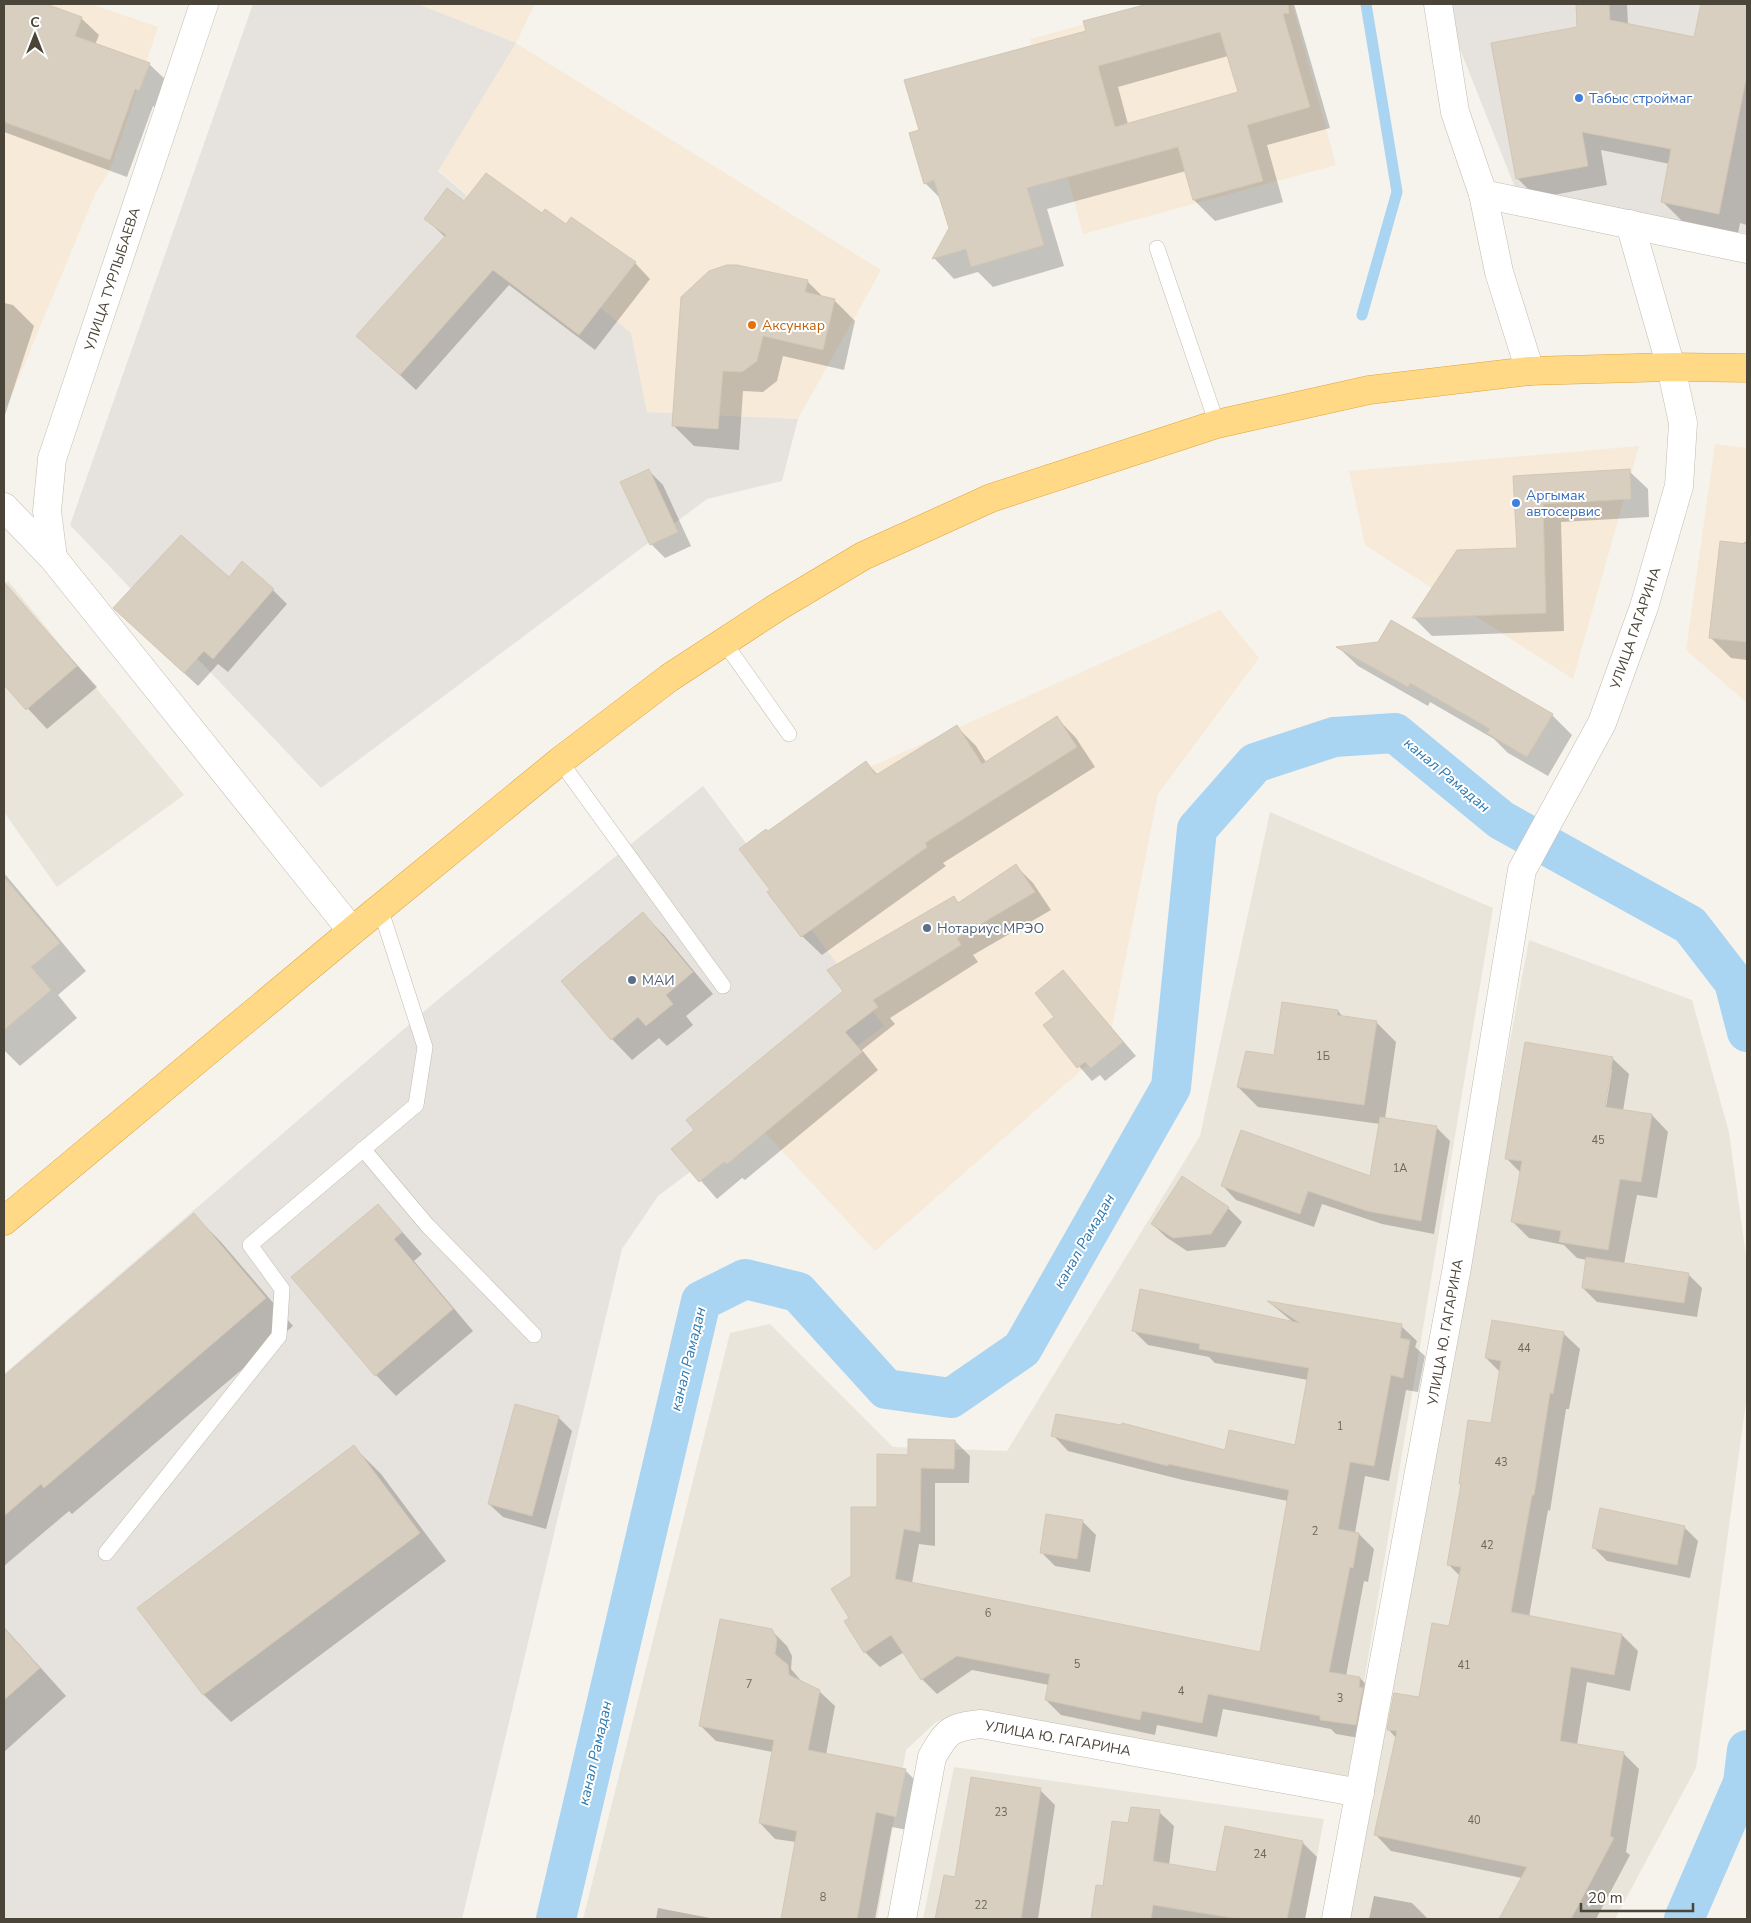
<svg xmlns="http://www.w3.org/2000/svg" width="1751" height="1923" font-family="'Nunito Sans',sans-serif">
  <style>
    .residential { fill: #eae5da }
    .commercial { fill: #f7ead8 }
    .industrial { fill: #e6e2dd }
    .shadow { fill: #0003; fill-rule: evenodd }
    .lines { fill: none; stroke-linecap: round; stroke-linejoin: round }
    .stream { stroke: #a9d4f2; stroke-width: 11 }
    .canal { stroke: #a9d4f2; stroke-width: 40 }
    .building { fill: #d8cfc1; stroke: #d3c7b4; fill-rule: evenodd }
    .service-casing { stroke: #c2bbae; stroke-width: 16 }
    .minor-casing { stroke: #c2bbae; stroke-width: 29 }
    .trunk-casing { stroke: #e0a43c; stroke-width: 29 }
    .service { stroke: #fff; stroke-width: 15 }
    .minor { stroke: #fff; stroke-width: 28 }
    .trunk { stroke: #ffd985; stroke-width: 28 }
    .shop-dot { fill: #3f7fe0; stroke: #fff; stroke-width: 2 }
    .food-dot { fill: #e8710a; stroke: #fff; stroke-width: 2 }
    .service-dot { fill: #5c6f8a; stroke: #fff; stroke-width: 2 }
    .labels { text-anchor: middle; stroke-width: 4; stroke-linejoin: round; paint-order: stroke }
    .number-label { font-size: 11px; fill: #6e675b }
    .shop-label { font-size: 14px; fill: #366cbe; stroke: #fff; text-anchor: start }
    .street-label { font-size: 14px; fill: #4b4439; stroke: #fff }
    .food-label { font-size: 14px; fill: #c56008; stroke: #fff; text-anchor: start }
    .service-label { font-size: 14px; fill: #4e5e75; stroke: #fff; text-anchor: start }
    .water-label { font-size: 15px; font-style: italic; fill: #2e7ab2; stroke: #fff }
  </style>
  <rect width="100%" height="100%" fill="#f6f3ec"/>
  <!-- residential -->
  <g class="residential">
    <path d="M8,581L184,795L57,887L4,812V584Z"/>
    <path d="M1270,812L1493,908L1348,1778L964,1713L936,1722L906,1750L877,1919H583L730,1333L770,1324L893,1447L1007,1451L1200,1136Z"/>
    <path d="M1529,940L1692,1000L1729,1132L1747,1263V1395L1696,1768L1615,1919H1345Z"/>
    <path d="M954,1767L1324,1819L1305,1919H923Z"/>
  </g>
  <!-- commercial -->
  <g class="commercial">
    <path d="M4,4H91L158,27L110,170L96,192L8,404L4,406Z"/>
    <path d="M418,4H535L516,43L881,270L798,419L647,412L631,333L438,170L516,43Z"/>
    <path d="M1159,4H1292L1336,165L1083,234L1030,39Z"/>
    <path d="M1715,444L1747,448V703L1686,650Z"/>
    <path d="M1639,446L1573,679L1365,545L1349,471Z"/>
    <path d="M1220,610L1259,658L1158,794L1108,1047L875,1251L755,1122L776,882L868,768Z"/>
  </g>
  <!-- industrial -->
  <g class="industrial">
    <path d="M253,4H418L516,43L438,171L631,333L647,412L798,419L782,481L707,499L321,788L70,525Z"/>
    <path d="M1442,4H1723L1715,43L1747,50V233L1678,225L1516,190Z"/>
    <path d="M703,786L884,1026L658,1196L622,1249L462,1919H4V1374L441,997Z"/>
  </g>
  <!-- shadow -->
  <g class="shadow">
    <path d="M4,4H43L81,18L99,35L95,45L149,64L167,81L157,108L153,106L127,177L4,132Z"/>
    <path d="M1150,4H1294L1330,128L1267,145L1283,202L1215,221L1194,200L1186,171L1047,209L1064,266L993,287L978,272L954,279L934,258L950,228L941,199L925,183L921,131L1088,32L1085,22ZM1228,56L1240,93L1128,124L1118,87Z"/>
    <path d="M1577,4H1627L1628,25L1695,39L1702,4H1747V225L1740,223L1738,233L1682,221L1662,201L1670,164L1601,150L1607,185L1537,198L1518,179L1579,28Z"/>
    <path d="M465,203L542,215L635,263L650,279L595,350L509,285L416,390L358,336L446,238L425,218Z"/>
    <path d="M727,266L807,281L824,298L834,300L855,321L844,370L783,356L777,381L763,392L743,391L739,450L694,446L673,425Z"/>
    <path d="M4,303L13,305L34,326L4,418Z"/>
    <path d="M649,471L663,485L691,546L665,558L651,544Z"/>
    <path d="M1629,471L1648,489L1649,517L1561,522L1564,631L1432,636L1414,618L1518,550L1514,477Z"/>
    <path d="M1747,541V660L1731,658L1710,637L1741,544Z"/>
    <path d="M229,579L273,590L287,604L228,672L218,664L198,686L128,621Z"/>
    <path d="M14,595L97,687L47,729L4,683V604Z"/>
    <path d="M1339,648L1552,715L1572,735L1548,776L1508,753L1494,739L1430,702L1428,706L1358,666Z"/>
    <path d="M1057,718L1076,738L1095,767L943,863L946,866L822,955L802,936L771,890L866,762L878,775L956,726L976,746L986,762Z"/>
    <path d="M1016,866L1033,883L1051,910L973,955L978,962L890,1018L895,1024L862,1050L878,1070L745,1180L742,1178L717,1199L673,1149L845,991L954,897L959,903Z"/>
    <path d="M4,873L86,971L58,995L77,1018L20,1066L4,1050Z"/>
    <path d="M643,914L664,935L713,994L686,1016L693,1025L667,1046L659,1038L632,1060L612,1039Z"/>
    <path d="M1063,971L1136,1056L1105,1081L1100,1075L1092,1081L1044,1026L1056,1017Z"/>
    <path d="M1338,1011L1344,1018L1376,1022L1396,1042L1385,1119L1436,1127L1450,1141L1434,1234L1382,1224L1322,1204L1314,1227L1236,1200L1223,1186L1371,1177L1380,1124L1258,1107L1238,1087Z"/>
    <path d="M1612,1058L1629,1074L1623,1111L1652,1115L1668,1132L1657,1198L1637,1195L1624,1264L1688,1274L1702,1288L1697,1317L1597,1302L1583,1288L1587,1260L1577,1258L1564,1245L1529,1238L1513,1222L1521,1173L1506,1158ZM1609,1069H1612L1605,1113H1602Z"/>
    <path d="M378,1205L422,1254L414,1261L473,1331L396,1396L376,1375Z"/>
    <path d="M1228,1208L1242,1222L1225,1247L1187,1251L1166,1237L1152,1224Z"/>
    <path d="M194,1215L221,1242L293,1326L72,1514L69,1511L4,1566V1377Z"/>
    <path d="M1270,1303L1401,1326L1417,1341L1415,1347L1425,1356L1418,1392L1406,1390L1389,1481L1365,1476L1355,1533L1359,1534L1374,1549L1368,1582L1364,1581L1346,1676L1360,1678L1375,1693L1371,1740L1336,1734L1331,1729L1223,1709L1217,1737L1157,1725L1155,1735L1061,1715L1046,1700L1049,1685L972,1670L937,1694L922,1679L904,1652L880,1667L865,1652L851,1618L852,1577L878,1508L909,1456L955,1441L970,1456L969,1483H935V1546L919,1544L912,1583L1261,1653L1288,1501L1183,1480L1068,1451L1053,1435L1226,1452L1296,1446L1308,1380L1215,1363L1209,1357L1148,1345L1133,1330L1294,1323Z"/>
    <path d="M1563,1333L1580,1349L1569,1409H1566L1550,1511L1548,1510L1529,1617L1622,1635L1638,1651L1630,1691L1587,1682L1577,1745L1623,1753L1639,1769L1626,1852L1630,1855L1596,1919H1501L1522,1878L1391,1851L1375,1834L1396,1738L1388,1729L1420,1699L1450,1627L1460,1576L1448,1564L1462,1486L1460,1483L1492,1425L1500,1372L1486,1358Z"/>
    <path d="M558,1417L572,1431L546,1529L503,1517L489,1504Z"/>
    <path d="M354,1447L381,1474L446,1561L231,1722L203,1694Z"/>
    <path d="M1082,1521L1096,1535L1090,1572L1055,1566L1041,1552Z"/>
    <path d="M1684,1527L1698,1541L1690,1578L1607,1561L1593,1547Z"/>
    <path d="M4,1627L66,1696L4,1752Z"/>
    <path d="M771,1630L787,1646L792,1656L791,1669L803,1683L819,1691L835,1706L826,1755L905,1770L921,1786L912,1831L892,1827L875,1919H782L796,1842L775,1839L760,1823L773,1752L716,1741L701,1726Z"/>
    <path d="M1040,1790L1055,1805L1038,1919H936L945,1876L956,1878Z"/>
    <path d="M1159,1812L1174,1826L1169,1865L1217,1874L1302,1842L1317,1857L1305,1919H1093L1097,1886L1104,1887L1129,1825Z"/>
    <path d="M1374,1896L1412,1903L1428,1919H1369Z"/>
    <path d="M658,1908L715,1919H656Z"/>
  </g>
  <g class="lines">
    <!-- stream -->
    <path class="stream" d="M1362,315L1397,192L1366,4"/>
    <!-- canal -->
    <g class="canal">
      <path d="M556,1919L701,1301L745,1279L798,1292L886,1389L951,1398L1022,1349L1171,1087L1197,829L1255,763L1334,737L1395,733L1501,820L1690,925L1734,982L1747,1032"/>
      <path d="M1684,1919L1743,1783L1747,1750"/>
    </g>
  </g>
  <!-- building -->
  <g class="building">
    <path d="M4,4H46L82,17L75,36L150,63L139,91L135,89L110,160L4,122Z"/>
    <path d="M1148,4H1288L1289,13L1283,14L1310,107L1247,125L1263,181L1193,200L1178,147L1027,188L1044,245L971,267L966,249L932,259L949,228L934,180L924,184L909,133L919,130L904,80L1086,31L1083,21ZM1220,32L1238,92L1115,127L1098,66Z"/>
    <path d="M1576,4H1609L1610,20L1694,37L1701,4H1747V74L1719,214L1661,202L1671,149L1582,132L1588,166L1516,179L1491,43L1577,27Z"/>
    <path d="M486,173L542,213L545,209L566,224L571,217L636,262L579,335L493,270L400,375L356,336L446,235L424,219L447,188L464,201Z"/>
    <path d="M727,265H737L808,280L805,292L835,299L823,350L763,336L757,361L742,372L723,371L718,429L672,426L681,297L709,271Z"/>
    <path d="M649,469L678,532L650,545L620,482Z"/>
    <path d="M1630,469L1631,499L1543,504L1546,613L1412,618L1457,550L1517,548L1513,476Z"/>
    <path d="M181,535L229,577L242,561L274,589L213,659L204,651L184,673L113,608Z"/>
    <path d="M1720,541L1747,544V642L1709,638Z"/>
    <path d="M4,582L77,666L26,710L4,685Z"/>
    <path d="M1391,620L1553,714L1527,757L1487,733L1490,729L1410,683L1408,687L1336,647L1378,642Z"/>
    <path d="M1057,716L1077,747L925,843L927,847L801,937L767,892L770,890L739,849L766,829L768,831L866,761L876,775L957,725L982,764Z"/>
    <path d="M1016,864L1035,892L957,938L961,945L873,1000L878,1007L845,1032L862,1052L727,1164L724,1162L699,1182L671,1149L694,1130L686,1120L843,991L827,970L954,896L958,903Z"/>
    <path d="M4,877L60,943L31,967L51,990L4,1030Z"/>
    <path d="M643,912L693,972L666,995L673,1004L646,1026L638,1017L611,1040L561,981Z"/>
    <path d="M1063,970L1123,1042L1091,1068L1085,1062L1077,1068L1043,1025L1054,1017L1035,993Z"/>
    <path d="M1282,1002L1338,1010L1337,1015L1377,1021L1364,1105L1237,1087L1246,1051L1274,1055Z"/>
    <path d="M1525,1042L1613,1057L1605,1107L1652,1114L1641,1182L1620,1179L1608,1250L1559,1242L1561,1231L1511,1222L1522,1161L1505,1159Z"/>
    <path d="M1380,1117L1437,1126L1421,1221L1367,1211L1308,1191L1300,1214L1221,1186L1241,1130L1370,1176Z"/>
    <path d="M1182,1176L1229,1207L1211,1234L1173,1238L1151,1224Z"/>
    <path d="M378,1204L402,1232L394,1239L453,1309L375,1376L291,1277Z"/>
    <path d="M194,1213L266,1298L44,1488L41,1484L4,1516V1376Z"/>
    <path d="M1586,1257L1689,1273L1684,1303L1582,1288Z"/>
    <path d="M1140,1289L1300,1323L1267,1301L1402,1324L1400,1338L1410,1340L1403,1378L1391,1375L1374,1466L1350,1462L1338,1529L1359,1533L1353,1568L1350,1567L1329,1672L1360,1677L1359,1687L1363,1688L1356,1725L1320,1720V1716L1208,1694L1202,1723L1142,1711L1140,1720L1045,1700L1050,1674L957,1656L921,1680L891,1635L864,1653L844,1621L849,1618L831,1589L851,1576V1507H877V1454L908,1455V1439L955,1440L954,1469L921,1468L920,1532L904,1529L895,1579L1260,1652L1289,1490L1168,1464V1466L1051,1436L1056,1414L1121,1425L1122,1423L1225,1450L1229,1430L1295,1445L1309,1368L1199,1349L1200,1344L1132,1331Z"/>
    <path d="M1492,1320L1564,1332L1553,1394L1550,1393L1534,1495H1532L1511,1612L1622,1634L1614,1675L1571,1667L1560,1741L1624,1752L1610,1836L1614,1838L1571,1919H1499L1527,1867L1374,1835L1397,1731L1387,1730L1394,1693L1419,1697L1432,1623L1449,1626L1461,1567L1447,1565L1461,1484H1459L1468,1420L1491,1423L1501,1361L1485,1358Z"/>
    <path d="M515,1404L559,1416L532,1516L488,1504Z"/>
    <path d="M354,1445L420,1533L203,1695L137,1608Z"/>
    <path d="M1600,1508L1685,1526L1677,1565L1592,1548Z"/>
    <path d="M1046,1514L1083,1520L1077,1559L1040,1553Z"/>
    <path d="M720,1619L772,1629L777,1639L775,1654L788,1665L789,1675L820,1690L808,1750L906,1769L896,1817L876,1812L857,1919H781L797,1831L759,1823L774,1740L699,1726Z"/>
    <path d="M4,1628L40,1668L4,1700Z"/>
    <path d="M971,1777L1041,1788L1021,1919H935L944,1875L955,1877Z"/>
    <path d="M1131,1807L1160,1810L1153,1861L1216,1872L1225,1826L1303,1841L1287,1919H1239L1153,1905L1151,1919H1091L1096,1885L1103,1886L1112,1821L1128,1823Z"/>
  </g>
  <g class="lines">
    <defs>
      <g id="service">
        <path d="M1157,248L1217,424"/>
        <path d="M724,642L789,734"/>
        <path d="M560,761L723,986"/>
        <path d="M363,1149L427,1225L534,1335"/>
        <path d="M106,1553L279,1336L282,1289L250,1245L416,1105L425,1047L380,908"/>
      </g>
      <g id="minor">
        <path d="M1438,4L1455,112L1483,194L1499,272L1530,371"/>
        <path d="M1483,194L1747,249"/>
        <path d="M4,507L53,558L352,931"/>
        <path d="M53,558L47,511L52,459L204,4"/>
        <path d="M902,1919L932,1757C947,1731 950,1727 981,1724L1360,1793"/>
        <path d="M1336,1919L1457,1267L1522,870L1602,723L1644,607L1679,486L1683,423L1671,367L1630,224"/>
      </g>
      <path id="trunk" d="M4,1221L352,931L560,761L669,678L776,608L863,556L991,498L1217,424L1369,390L1530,371L1671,367L1747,368"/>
    </defs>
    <!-- service casing -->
    <use href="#service" class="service-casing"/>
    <!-- minor casing -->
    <use href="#minor" class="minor-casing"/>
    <!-- trunk casing -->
    <use href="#trunk" class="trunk-casing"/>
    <!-- service -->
    <use href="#service" class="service"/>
    <!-- minor -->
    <use href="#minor" class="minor"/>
    <!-- trunk -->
    <use href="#trunk" class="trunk"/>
  </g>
  <!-- markers -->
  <g class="shop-dot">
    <circle cx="1579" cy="98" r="5"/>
    <circle cx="1516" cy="503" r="5"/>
  </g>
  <circle class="food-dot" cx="752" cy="325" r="5"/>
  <g class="service-dot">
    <circle cx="927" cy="928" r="5"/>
    <circle cx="632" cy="980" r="5"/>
  </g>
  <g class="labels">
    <!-- number labels -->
    <g class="number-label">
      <text x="1323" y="1060">1Б</text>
      <text x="1598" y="1144">45</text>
      <text x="1400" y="1172">1А</text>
      <text x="1524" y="1352">44</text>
      <text x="1340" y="1430">1</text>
      <text x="1501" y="1466">43</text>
      <text x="1315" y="1535">2</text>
      <text x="1487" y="1549">42</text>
      <text x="988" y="1617">6</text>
      <text x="1077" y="1668">5</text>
      <text x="1464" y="1669">41</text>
      <text x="749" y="1688">7</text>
      <text x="1181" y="1695">4</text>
      <text x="1340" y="1702">3</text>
      <text x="1001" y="1816">23</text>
      <text x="1474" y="1824">40</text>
      <text x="1260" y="1858">24</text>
      <text x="823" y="1901">8</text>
      <text x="981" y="1909">22</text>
    </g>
    <!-- shop labels -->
    <g class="shop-label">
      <text x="1589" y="103">Табыс строймаг</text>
      <text x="1526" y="500">Аргымак<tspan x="1526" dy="16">автосервис</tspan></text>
    </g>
    <!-- street labels -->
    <g class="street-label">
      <text transform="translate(112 279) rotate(-72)" y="5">УЛИЦА ТУРЛЫБАЕВА</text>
      <text transform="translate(1635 628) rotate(-71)" y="5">УЛИЦА ГАГАРИНА</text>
      <text transform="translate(1445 1332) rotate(-80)" y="5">УЛИЦА Ю. ГАГАРИНА</text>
      <text transform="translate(1058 1738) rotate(10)" y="5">УЛИЦА Ю. ГАГАРИНА</text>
    </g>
    <!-- food labels -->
    <g class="food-label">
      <text x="762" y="330">Аксункар</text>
    </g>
    <!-- service labels -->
    <g class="service-label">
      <text x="937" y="933">Нотариус МРЭО</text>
      <text x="642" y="985">МАИ</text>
    </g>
    <!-- water labels -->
    <g class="water-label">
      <text transform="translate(1447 775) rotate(40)" y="5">канал Рамадан</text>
      <text transform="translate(1084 1241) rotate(-60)" y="5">канал Рамадан</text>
      <text transform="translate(688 1359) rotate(-76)" y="5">канал Рамадан</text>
      <text transform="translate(595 1753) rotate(-77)" y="5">канал Рамадан</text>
    </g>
  </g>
  <!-- border -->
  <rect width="1751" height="1923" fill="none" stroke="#4b4439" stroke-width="10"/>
  <!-- north arrow -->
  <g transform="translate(35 35)" stroke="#ffffff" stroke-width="4" paint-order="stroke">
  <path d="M0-4L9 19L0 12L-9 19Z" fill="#4b4439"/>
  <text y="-8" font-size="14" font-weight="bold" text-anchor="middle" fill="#4b4439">С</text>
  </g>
  <!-- scale -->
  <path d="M1581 1903v8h112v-8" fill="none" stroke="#4b4439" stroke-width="2.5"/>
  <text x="1588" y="1903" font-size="15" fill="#4b4439" stroke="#ffffff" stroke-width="4" paint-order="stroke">20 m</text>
</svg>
